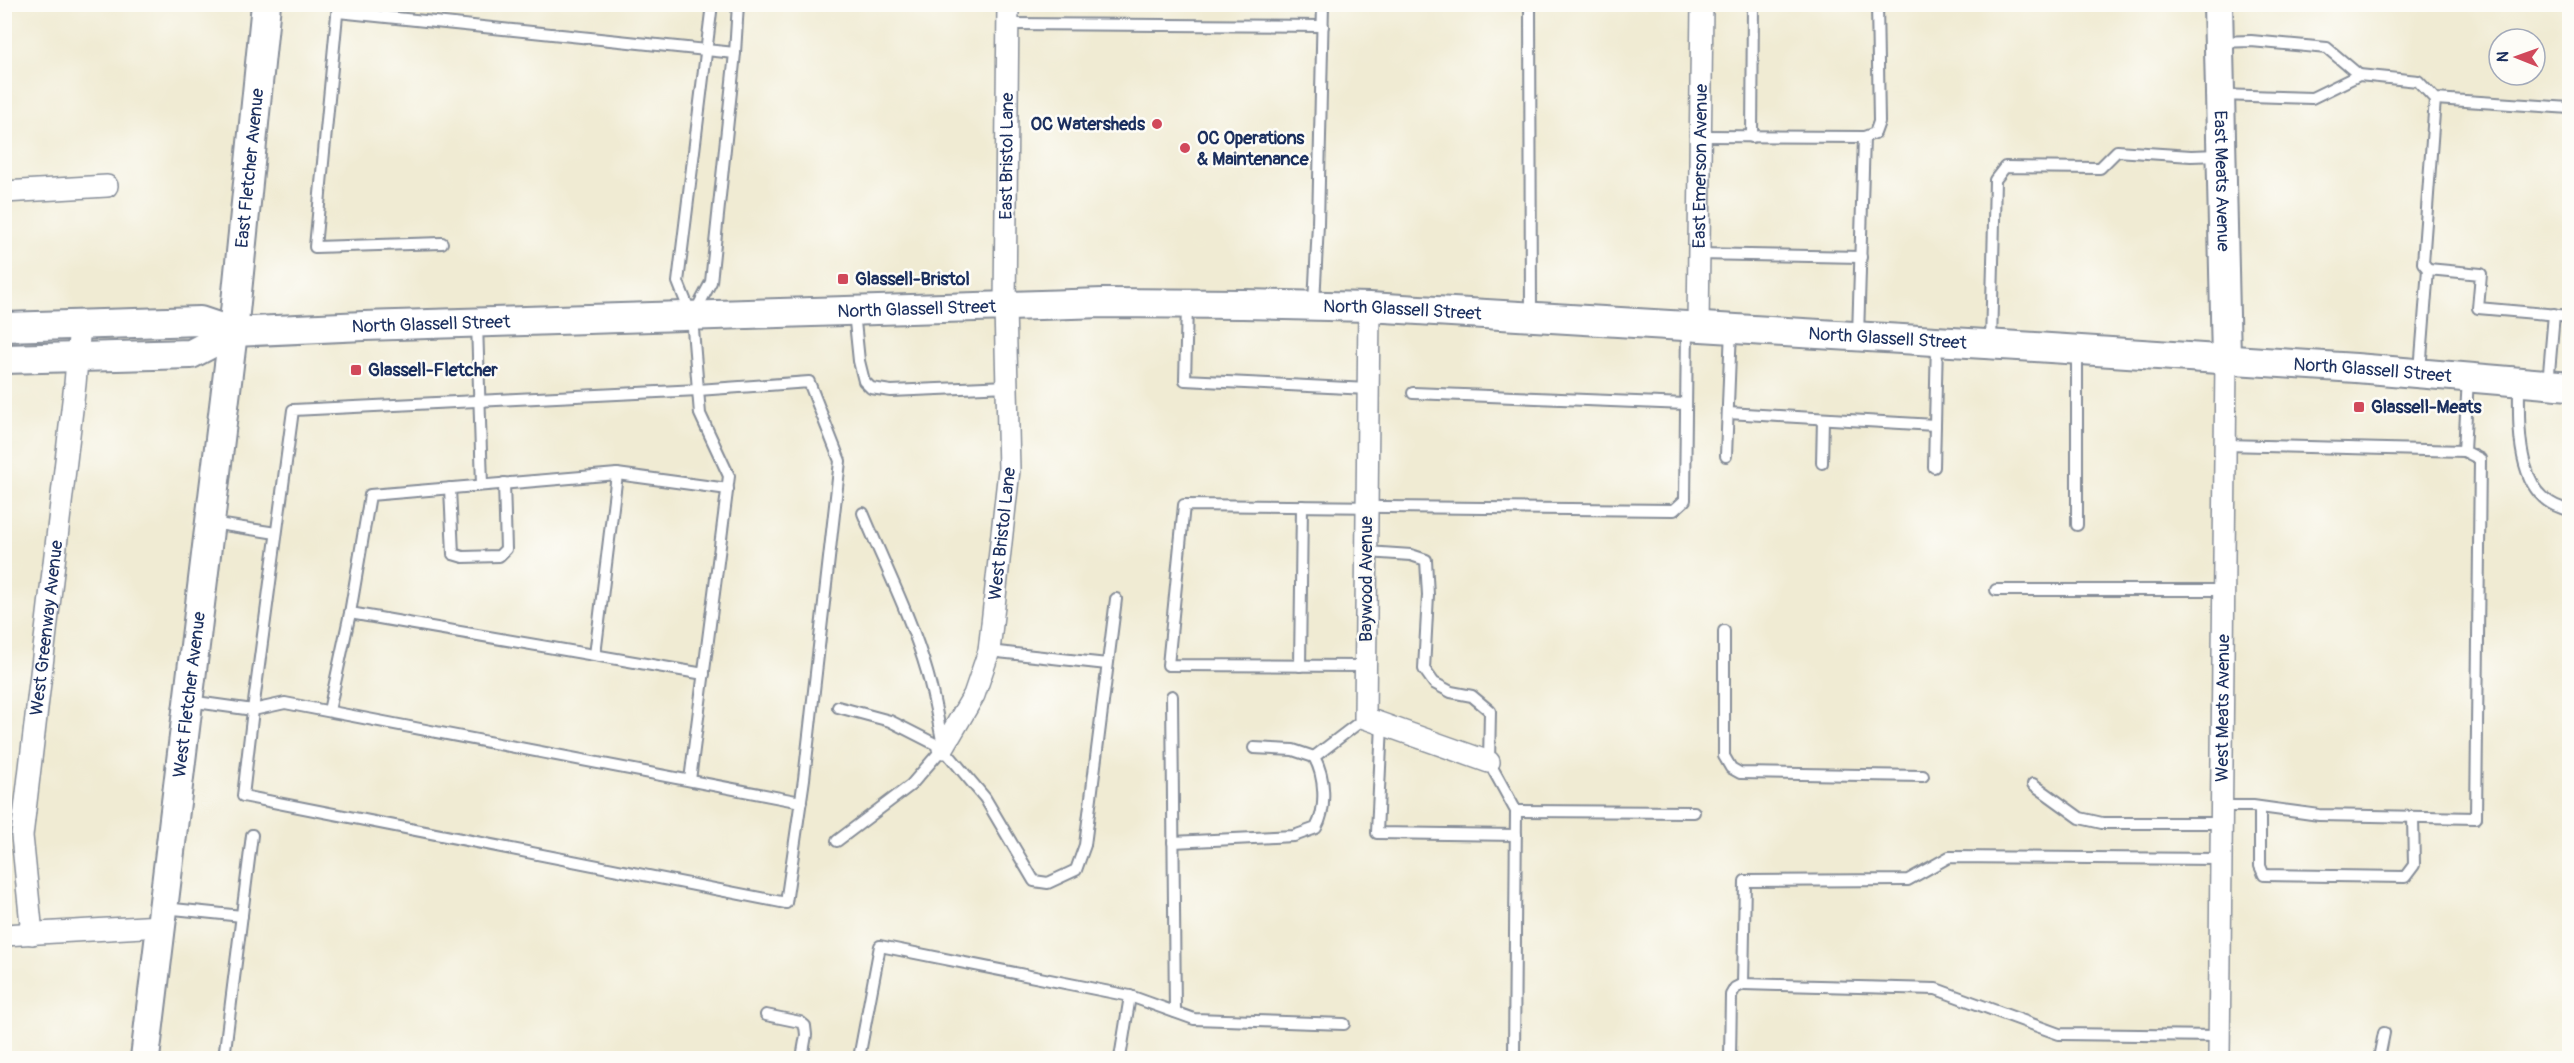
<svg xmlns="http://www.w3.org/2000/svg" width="2574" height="1063" font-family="Pangolin,sans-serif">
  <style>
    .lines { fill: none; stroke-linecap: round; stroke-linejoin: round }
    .lane-casing { stroke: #868d98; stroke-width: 14 }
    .street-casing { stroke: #868d98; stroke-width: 24 }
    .secondary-casing { stroke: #868d98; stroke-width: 32 }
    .lane { stroke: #fff; stroke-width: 10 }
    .street { stroke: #fff; stroke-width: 21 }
    .secondary { stroke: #fff; stroke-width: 28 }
    .poi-dot { fill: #d1495b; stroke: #fdfcf7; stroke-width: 2 }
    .labels { text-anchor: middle; stroke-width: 5; stroke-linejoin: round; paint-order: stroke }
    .poi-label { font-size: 18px; font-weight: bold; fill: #1b2f5e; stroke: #fdfcf7; text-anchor: start }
    .street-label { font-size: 18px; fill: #1b2f5e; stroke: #fdfcf7 }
  </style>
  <rect width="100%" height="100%" fill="#fdfcf7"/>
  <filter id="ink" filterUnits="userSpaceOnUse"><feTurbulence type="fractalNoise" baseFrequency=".0167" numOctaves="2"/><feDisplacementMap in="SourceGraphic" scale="12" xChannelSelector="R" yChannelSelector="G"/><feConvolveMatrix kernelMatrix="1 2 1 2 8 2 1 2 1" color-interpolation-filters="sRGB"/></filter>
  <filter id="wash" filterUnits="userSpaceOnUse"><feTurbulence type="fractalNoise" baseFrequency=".008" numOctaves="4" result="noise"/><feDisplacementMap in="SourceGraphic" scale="24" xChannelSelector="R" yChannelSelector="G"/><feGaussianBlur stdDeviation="1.35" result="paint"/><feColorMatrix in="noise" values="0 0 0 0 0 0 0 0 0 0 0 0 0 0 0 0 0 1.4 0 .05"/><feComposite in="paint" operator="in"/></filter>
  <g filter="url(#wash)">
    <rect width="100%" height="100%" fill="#f0ebd3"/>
  </g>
  <g filter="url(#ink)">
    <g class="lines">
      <defs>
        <g id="lane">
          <path d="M338,4L315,247L442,243"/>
          <path d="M1530,4L1531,316"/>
          <path d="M338,12L735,53"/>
          <path d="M1008,24L1323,26"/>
          <path d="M2219,42L2251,41L2327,48L2359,75"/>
          <path d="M2221,95L2312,98L2359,75L2418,81L2435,99L2423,263L2428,269"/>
          <path d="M2435,99L2570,108"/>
          <path d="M1700,136L1864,137"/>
          <path d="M1752,137L1753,4"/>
          <path d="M1698,254L1861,257"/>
          <path d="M1314,304L1318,224L1323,4"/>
          <path d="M1187,306L1185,380L1368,389"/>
          <path d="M854,312L859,361L864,381L871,388L891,391L1008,386"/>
          <path d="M694,314L711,282L735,53L738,4"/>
          <path d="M477,323L482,485"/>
          <path d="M1858,336L1864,137L1875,133L1879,122L1877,4"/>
          <path d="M1991,344L1995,180L2005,167L2100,168L2117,151L2191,156L2219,155"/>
          <path d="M2077,349V525"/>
          <path d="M2420,371L2428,269L2481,274L2478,308L2570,316"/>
          <path d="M2519,382C2519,425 2514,501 2570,510"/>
          <path d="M2548,384L2554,314"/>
          <path d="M1413,393L1686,404"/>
          <path d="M1728,413L1935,425"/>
          <path d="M2225,445L2464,451L2468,378"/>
          <path d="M1726,456L1731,328"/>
          <path d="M1822,463L1823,419"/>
          <path d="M1934,467L1937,341"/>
          <path d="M450,488L453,554L463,557L499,556L506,549L504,483"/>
          <path d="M863,513C885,566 911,617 927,672C934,696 938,721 943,745"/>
          <path d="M211,523L276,533"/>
          <path d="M1367,552L1411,555L1426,560L1428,595L1424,669L1434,683L1451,692L1472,696L1490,711L1489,762L1516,811L1514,1058"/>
          <path d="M1996,590H2224"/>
          <path d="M350,613L704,674"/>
          <path d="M1724,631V756L1731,768L1740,773L1923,776"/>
          <path d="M989,651L1107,664"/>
          <path d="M595,655L617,474"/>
          <path d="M1300,666L1302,506"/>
          <path d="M1366,666L1168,665L1184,505L1674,510L1685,500L1687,326"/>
          <path d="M1172,696L1175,1012"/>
          <path d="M189,701L253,710L243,796L786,903L804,779L840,461L809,382L698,390L293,410L253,710L285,703L801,802"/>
          <path d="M838,707L890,721L943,748L985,798L1034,881L1048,883L1076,870L1085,845L1116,599"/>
          <path d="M329,711L350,613L370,495L617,474L728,489"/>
          <path d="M1382,724L1377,833L1516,835"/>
          <path d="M1314,757L1365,718"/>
          <path d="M690,780L729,476L700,414L692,317L678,282L712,4"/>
          <path d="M2033,784L2080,818L2102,823H2222"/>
          <path d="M2222,806H2253L2319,815L2476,818L2480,459L2464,451"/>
          <path d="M2260,808V866L2264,875L2405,877L2414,865L2413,817"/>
          <path d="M1516,811L1694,812"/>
          <path d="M837,841L911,785L943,748"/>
          <path d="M1173,842L1294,836L1316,828C1327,808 1325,776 1314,757L1293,750L1254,748"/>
          <path d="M164,908L242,916"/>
          <path d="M1130,996L1194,1019L1344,1024"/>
          <path d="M766,1015L800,1022L805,1026L806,1035L802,1058"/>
          <path d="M2220,1036L2059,1034L1936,989L1743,984L1745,881L1908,880L1949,857L2221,859"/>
          <path d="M224,1058L252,835"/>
          <path d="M859,1058L880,946L1130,996L1120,1058"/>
          <path d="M1730,1058L1731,995L1735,988L1743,984"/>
          <path d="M2379,1058L2384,1033"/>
        </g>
        <g id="street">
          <path d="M4,192L107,186"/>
          <path d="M1369,307L1365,718L1489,762"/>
          <path id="s1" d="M1698,326L1702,4"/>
          <path id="s2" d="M943,748L974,695L989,651L1009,470L1005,307L1008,4"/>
          <path id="s3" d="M32,934L22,836L75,384L80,325"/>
          <path d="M4,935L161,926"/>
          <path id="s4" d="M2219,1058L2226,359"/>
        </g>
        <g id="secondary">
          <path id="s5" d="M2218,4L2226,359"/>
          <path id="s6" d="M4,327L200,321L233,332L364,326L1103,303L1243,304L1369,307L2035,347L2356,368L2570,386"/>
          <path d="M4,359L191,354L233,332"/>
          <path id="s7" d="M145,1058L233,332L266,4"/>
        </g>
      </defs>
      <!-- lane casing -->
      <use href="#lane" class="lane-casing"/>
      <!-- street casing -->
      <use href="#street" class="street-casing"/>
      <!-- secondary casing -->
      <use href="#secondary" class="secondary-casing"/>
      <!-- lane -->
      <use href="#lane" class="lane"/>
      <!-- street -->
      <use href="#street" class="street"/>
      <!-- secondary -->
      <use href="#secondary" class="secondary"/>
    </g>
  </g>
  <!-- markers -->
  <g class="poi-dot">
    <circle cx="1157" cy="124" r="6"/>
    <circle cx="1185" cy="148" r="6"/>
    <rect x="837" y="273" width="12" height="12" rx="3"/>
    <rect x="350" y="364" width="12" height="12" rx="3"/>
    <rect x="2353" y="401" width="12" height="12" rx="3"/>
  </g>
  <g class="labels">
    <!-- poi labels -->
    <g class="poi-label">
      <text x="1145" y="130" text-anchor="end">OC Watersheds</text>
      <text x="1197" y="144">OC Operations<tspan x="1197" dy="21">&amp; Maintenance</tspan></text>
      <text x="855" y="285">Glassell-Bristol</text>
      <text x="368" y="376">Glassell-Fletcher</text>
      <text x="2371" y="413">Glassell-Meats</text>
    </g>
    <!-- street labels -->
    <g class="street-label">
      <text dy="6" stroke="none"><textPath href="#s2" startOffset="604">East Bristol Lane</textPath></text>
      <text dy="6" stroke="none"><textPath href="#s1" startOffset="160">East Emerson Avenue</textPath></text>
      <text dy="6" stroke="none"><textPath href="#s7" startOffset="896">East Fletcher Avenue</textPath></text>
      <text dy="6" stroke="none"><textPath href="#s5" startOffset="177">East Meats Avenue</textPath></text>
      <text dy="6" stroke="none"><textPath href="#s6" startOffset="915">North Glassell Street</textPath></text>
      <text dy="6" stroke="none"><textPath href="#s6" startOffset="1401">North Glassell Street</textPath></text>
      <text dy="6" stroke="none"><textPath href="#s6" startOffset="429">North Glassell Street</textPath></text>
      <text dy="6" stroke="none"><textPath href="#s6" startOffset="1887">North Glassell Street</textPath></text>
      <text dy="6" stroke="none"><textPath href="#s6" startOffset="2373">North Glassell Street</textPath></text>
      <text dy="6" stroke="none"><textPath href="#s2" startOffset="226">West Bristol Lane</textPath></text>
      <text transform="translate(1366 579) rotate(-90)" y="6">Baywood Avenue</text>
      <text dy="6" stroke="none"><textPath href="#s3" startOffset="308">West Greenway Avenue</textPath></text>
      <text dy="6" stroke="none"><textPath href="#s7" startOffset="366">West Fletcher Avenue</textPath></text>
      <text dy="6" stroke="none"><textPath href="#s4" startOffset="350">West Meats Avenue</textPath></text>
    </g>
  </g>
  <!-- margin -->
  <rect width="2574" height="1063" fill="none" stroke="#fdfcf7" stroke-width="24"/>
  <!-- north arrow -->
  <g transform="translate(2517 57) rotate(271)"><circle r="28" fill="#fdfcf7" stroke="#a3aaba" stroke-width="1.5"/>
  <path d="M0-4.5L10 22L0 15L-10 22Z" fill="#d1495b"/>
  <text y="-9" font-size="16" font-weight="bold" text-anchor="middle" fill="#1b2f5e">N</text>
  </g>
</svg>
